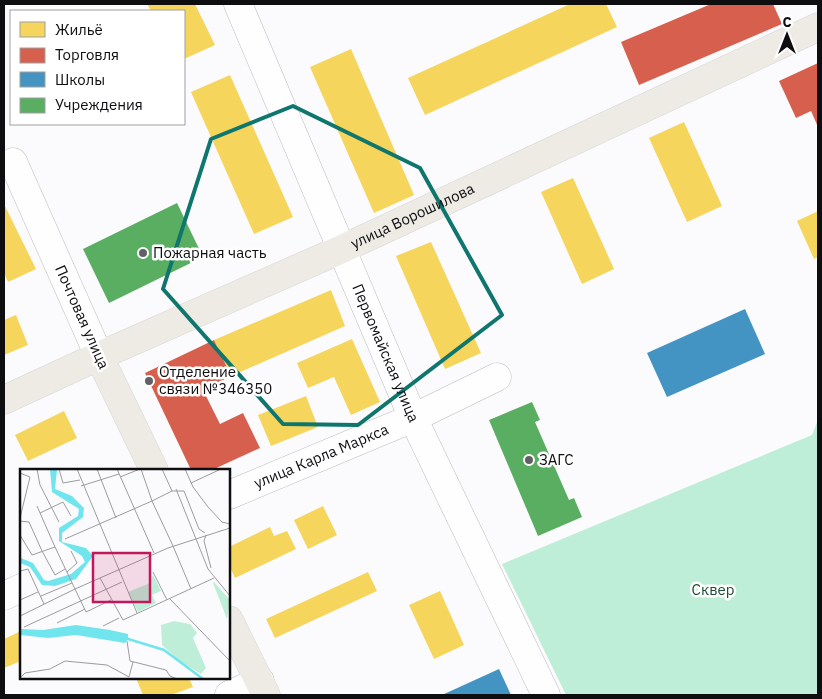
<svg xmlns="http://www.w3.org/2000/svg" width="822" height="699" font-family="'IBM Plex Sans',sans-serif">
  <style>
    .green { fill: #bfeed8 }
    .homes { fill: #f6d55c }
    .shops { fill: #d6604d }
    .schools { fill: #4393c3 }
    .public { fill: #5aae61 }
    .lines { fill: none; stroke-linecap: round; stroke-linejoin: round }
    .minor-casing { stroke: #bdbdbf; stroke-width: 29 }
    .major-casing { stroke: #d7d7d8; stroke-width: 29 }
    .minor { stroke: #fefeff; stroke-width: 28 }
    .major { stroke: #edebe4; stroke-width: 28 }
    .marked { fill: none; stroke: #0f766e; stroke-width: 4; stroke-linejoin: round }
    .poi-dot { fill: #616164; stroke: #fff; stroke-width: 2 }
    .labels { text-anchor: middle; stroke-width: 5; stroke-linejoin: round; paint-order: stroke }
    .street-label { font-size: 15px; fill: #0e0e11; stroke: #fff }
    .poi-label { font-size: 15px; fill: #0e0e11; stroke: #fff; text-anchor: start }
    .park-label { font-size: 15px; fill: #1b4b36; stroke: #fff }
    .inset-river { fill: none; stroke: #70e5ee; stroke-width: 2.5 }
    .inset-road { fill: none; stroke: #9c9c9f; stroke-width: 1 }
    .view { fill: #c2185b; fill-opacity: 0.15; stroke: #c2185b; stroke-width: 2.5 }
    .inset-edge { fill: none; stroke: #0e0e11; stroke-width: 2.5 }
  </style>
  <rect width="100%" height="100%" fill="#fbfbfd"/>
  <!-- green -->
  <path class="green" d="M818,420V695H566L502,564L812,435Z"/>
  <!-- homes -->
  <g class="homes">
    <path d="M147,4H195L215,45L184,59V11H151Z"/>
    <path d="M570,4H606L617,27L425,115L408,78Z"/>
    <path d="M351,49L414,195L374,213L310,67Z"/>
    <path d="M230,75L293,217L254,234L191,92Z"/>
    <path d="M684,122L722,206L687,222L649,138Z"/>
    <path d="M573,178L614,269L582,284L541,192Z"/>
    <path d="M4,204L36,269L8,282L4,273Z"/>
    <path d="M818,211V257L814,259L797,221Z"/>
    <path d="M431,242L481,353L445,369L396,256Z"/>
    <path d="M331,290L345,326L231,376L214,340Z"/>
    <path d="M16,315L28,345L4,355V320Z"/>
    <path d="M352,339L380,402L351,415L334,377L308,388L297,363Z"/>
    <path d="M306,396L318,427L271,446L258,415Z"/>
    <path d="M64,411L77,438L28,461L15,435Z"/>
    <path d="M323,506L337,535L308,549L294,520Z"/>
    <path d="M270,527L274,536L287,531L296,549L235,578L229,565V547Z"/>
    <path d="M368,572L377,591L275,638L266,619Z"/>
    <path d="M440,591L464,645L434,659L409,605Z"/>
    <path d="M21,631V661L4,668V639Z"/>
    <path d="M136,678H189L193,687L171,695H143Z"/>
  </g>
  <!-- shops -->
  <g class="shops">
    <path d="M711,4H773L782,24L639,85L621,42Z"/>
    <path d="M818,63V127L811,111L796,118L779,81Z"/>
    <path d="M214,340L231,376L203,390L220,424L243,413L260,448L212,470H191L145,373Z"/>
  </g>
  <!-- schools -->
  <g class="schools">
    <path d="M745,309L765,354L667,397L647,353Z"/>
    <path d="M499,669L511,695H442Z"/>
  </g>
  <!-- public -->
  <g class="public">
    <path d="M177,203L203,257L109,303L83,249Z"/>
    <path d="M532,402L540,420L535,422L569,500L574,498L582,517L538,536L489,420Z"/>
  </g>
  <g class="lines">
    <defs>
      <g id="minor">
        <path id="s1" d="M238,4L413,418L546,695"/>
        <path d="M13,162L99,356"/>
        <path id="s2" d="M229,495L413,418L497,377"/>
        <path d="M4,596L21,588"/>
        <path d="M229,695L260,681"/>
      </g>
      <g id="major">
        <path d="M99,356L154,470"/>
        <path id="s3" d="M4,400L99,356L342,249L818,27"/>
        <path d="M229,620L266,695"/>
      </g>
    </defs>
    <!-- minor casing -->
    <use href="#minor" class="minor-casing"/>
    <!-- major casing -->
    <use href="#major" class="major-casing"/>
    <!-- minor -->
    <use href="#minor" class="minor"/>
    <!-- major -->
    <use href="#major" class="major"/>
  </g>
  <!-- marked area -->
  <path class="marked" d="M293,106L420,168L502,315L358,425L283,424L163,289L211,139Z"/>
  <!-- markers -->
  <g class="poi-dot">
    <circle cx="143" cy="253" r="5"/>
    <circle cx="149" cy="381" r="5"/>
    <circle cx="529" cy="460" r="5"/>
  </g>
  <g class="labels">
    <!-- street labels -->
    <g class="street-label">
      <text dy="5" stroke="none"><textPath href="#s3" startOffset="448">улица Ворошилова</textPath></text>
      <text transform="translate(82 317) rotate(66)" y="5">Почтовая улица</text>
      <text dy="5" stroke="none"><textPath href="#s1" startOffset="379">Первомайская улица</textPath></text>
      <text dy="5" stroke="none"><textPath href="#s2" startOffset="100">улица Карла Маркса</textPath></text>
    </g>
    <!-- poi labels -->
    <g class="poi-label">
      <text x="153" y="258">Пожарная часть</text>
      <text x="159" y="377">Отделение<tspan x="159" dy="17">связи №346350</tspan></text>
      <text x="539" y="465">ЗАГС</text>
    </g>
    <!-- park labels -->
    <g class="park-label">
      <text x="713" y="595">Сквер</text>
    </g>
  </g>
  <!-- overview -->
  <g transform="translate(20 469)">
    <rect width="210" height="210" fill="#fbfbfd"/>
    <path d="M133,106L141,122L132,126L136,134L118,143L108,123L130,114ZM194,113L210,131L207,150L193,114ZM154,152L170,155L177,164L173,169L186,199L181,205L161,193L142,176L141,156Z" fill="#bfeed8"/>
    <path d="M30,0L37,1L35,20L52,27L64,39L63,48L42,64V73L66,79L73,87L56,110L35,117L22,116L10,98L0,94L1,89L13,94L24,111L28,112L51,105L65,93L62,87L39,72V59L58,47L59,40L32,23ZM56,156L90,161L108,165V170L105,174L56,166L28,169L0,166V160L23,161Z" fill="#70e5ee"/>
    <path class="inset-river" d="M105,169L144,181L183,210"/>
    <path class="inset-road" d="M17,0L20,16L39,53M39,0L43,14L60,11M57,0L117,144M77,0L96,49M97,0L134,84M142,0L152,22M165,0L173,18L188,38L202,53L210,55M0,4L10,8L0,49M100,8L120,0M171,14L201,0M61,17L99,5M156,20L188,100L210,127M17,37L35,78M20,44L43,33L51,47M0,52L9,53L22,82M0,66L12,86L35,78L55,120L148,79L210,59M186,66L184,72L191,99M45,70L132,32L121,0M153,77L171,120M153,77L132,32L152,22H164L179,60L185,64M22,82L35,106L45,100M0,102L8,100L24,135M47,103L57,94L51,82M133,103L147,131M80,109L103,151L194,109M21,127L52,114M150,130L210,192M0,131L18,123M0,147L55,120L66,143L91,131M37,154L65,140M83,157L99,149M4,158L102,113M107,172L110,192L146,201L150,207L157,210M0,209L5,204L30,200L45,192L87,196L109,208L113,193"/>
    <path class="view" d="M73,84H130V133H73Z"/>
    <rect width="210" height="210" class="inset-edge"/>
  </g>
  <!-- border -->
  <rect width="822" height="699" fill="none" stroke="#0e0e11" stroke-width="10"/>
  <!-- legend -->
  <rect x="10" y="10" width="175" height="115" fill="#ffffff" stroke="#9f9fa0"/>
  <rect x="20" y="22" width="25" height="15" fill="#f6d55c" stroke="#9f9fa0"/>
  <text x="55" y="35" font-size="15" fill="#0e0e11">Жильё</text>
  <rect x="20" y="48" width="25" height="15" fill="#d6604d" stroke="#9f9fa0"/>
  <text x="55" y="60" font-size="15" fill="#0e0e11">Торговля</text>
  <rect x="20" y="72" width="25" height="15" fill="#4393c3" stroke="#9f9fa0"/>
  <text x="55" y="85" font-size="15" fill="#0e0e11">Школы</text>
  <rect x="20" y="98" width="25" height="15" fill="#5aae61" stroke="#9f9fa0"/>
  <text x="55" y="110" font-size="15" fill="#0e0e11">Учреждения</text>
  <!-- north arrow -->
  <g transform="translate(787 35)" stroke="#ffffff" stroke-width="4" paint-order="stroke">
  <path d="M0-4L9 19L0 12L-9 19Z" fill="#0e0e11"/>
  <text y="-8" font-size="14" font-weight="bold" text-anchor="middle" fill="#0e0e11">С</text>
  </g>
</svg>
